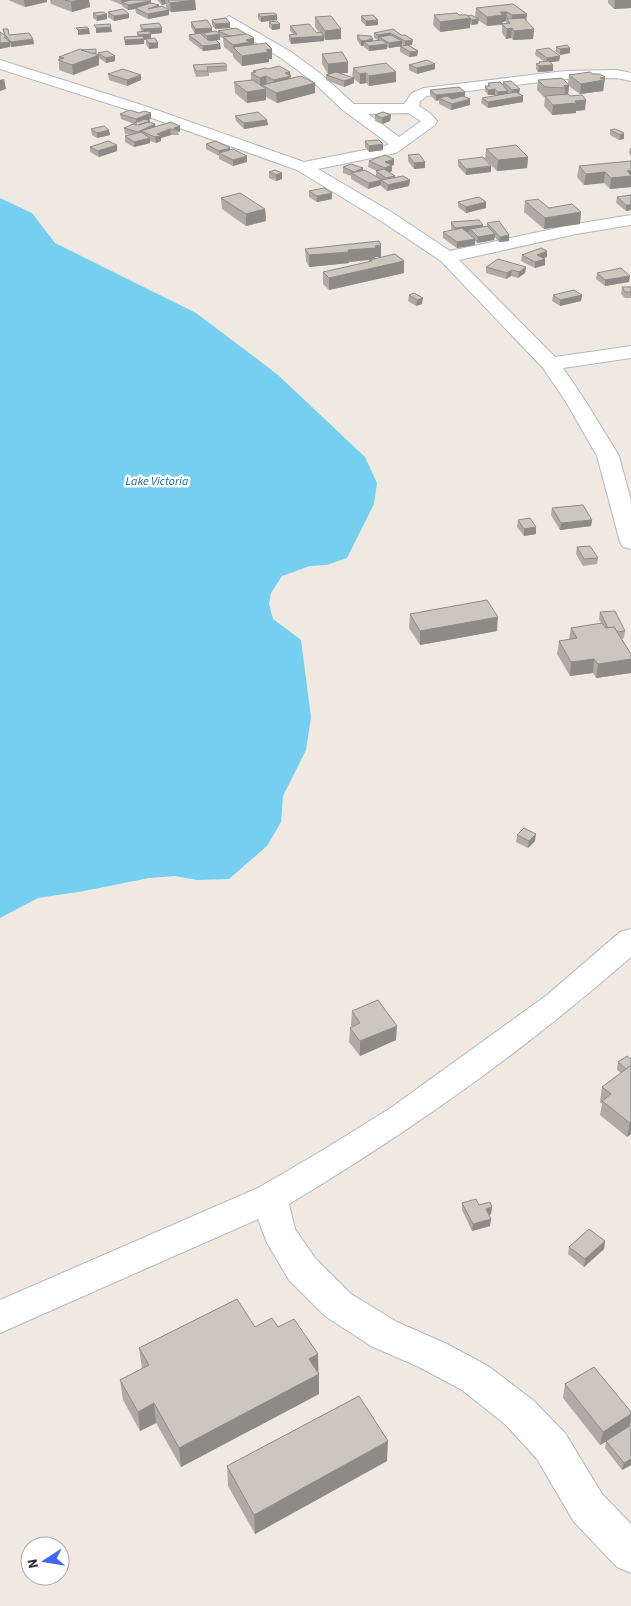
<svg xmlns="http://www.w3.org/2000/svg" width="631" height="1606" font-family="'Source Sans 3',sans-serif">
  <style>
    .water { fill: #75cff0 }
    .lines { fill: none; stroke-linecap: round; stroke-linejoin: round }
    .minor-casing { stroke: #b4b7c1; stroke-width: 2 }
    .minor { fill: #fff; fill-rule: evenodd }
    .wall { fill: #afaba4; fill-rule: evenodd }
    .shaded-wall { fill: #8e8b86 }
    .building { fill: #cbc7bf; stroke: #8e8b86 }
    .labels { text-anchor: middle; stroke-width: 5; stroke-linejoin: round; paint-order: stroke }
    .far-water-label { font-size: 12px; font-style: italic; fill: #0d6fa3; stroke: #fff }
  </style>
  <rect width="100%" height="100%" fill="#efe9e1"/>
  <!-- water -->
  <path class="water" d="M0,198L32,213L55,243L196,313L278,375L365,457L377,483L374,504L347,558L327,565L310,566L282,576L271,593L269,604L273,619L301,640L311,717L306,750L283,796L281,822L267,846L229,879L197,880L175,876L149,878L84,891L38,898L0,918Z"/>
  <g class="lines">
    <defs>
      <g id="minor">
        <path d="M229,16L291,52L321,74L354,104H404L412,93L424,88L565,71L617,70L631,73V81L617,78L565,79L427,96L420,101L419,106L430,113L437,121L435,125L396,153L318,169L393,213L450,251L576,224L631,215V225L576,234L459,260L555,357L631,346V358L563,368L586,402L619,456L631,501V549L623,547L620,542L597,456L566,402L543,368L441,261L381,221L297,170L135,112L0,69V60L145,106L304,162L385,146L389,144L344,111L311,80L281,58L224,23L222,20ZM408,113L421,121L399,137L368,114Z"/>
        <path d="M631,929V957C525,1050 410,1132 289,1204L295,1229L315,1258L351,1294L397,1322L447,1344L488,1366L534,1401L565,1433L602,1494L631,1524V1573L617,1567L574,1522L537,1459L506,1425L462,1390L421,1368L371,1346L325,1316L289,1280L267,1243L258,1219L0,1333V1300L258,1188L323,1150L389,1109L547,995L620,932Z"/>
      </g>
    </defs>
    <!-- minor casing -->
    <use href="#minor" class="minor-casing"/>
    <!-- minor -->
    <use href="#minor" class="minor"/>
  </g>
  <!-- wall -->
  <g class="wall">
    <path d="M8,0H47V2L25,7Z"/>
    <path d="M50,0H89L90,7L72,12L51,4Z"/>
    <path d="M110,0H149L151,1V3L159,7L168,9L166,7V4L162,5L157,0H195L196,10L171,12L169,11V15L148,19L136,13L135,9L128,10L123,7L122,5Z"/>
    <path d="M608,0H631V8L614,9L608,3Z"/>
    <path d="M513,4L526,21L534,29L533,39L513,40L511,38L506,39L502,33V25L487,26L478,20V24L472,25L470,24V28L440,32L433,25L434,15L468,16L475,17L476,8ZM506,21V23L503,24V22Z"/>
    <path d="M108,12L129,18L114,21L108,17Z"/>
    <path d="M93,13L107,14V19L97,21L93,18Z"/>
    <path d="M258,14L277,15V20L261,22L258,19Z"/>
    <path d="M361,16L378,25L366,26L361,21Z"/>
    <path d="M315,17L341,39L325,40L324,38V41L291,44L289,40V35L293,34L290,31V26L317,33L319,32L315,27Z"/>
    <path d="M212,20L230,28L215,29L212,25Z"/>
    <path d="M191,22L212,32L218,33V31L254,45L272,49V59H269V62L242,66L233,57V54L224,47L223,38L220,37V40H216L221,49L203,51L189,40V35L195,34L191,27Z"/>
    <path d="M269,22L280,24V29L272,30L269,27Z"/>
    <path d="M140,25L162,28V33L151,34V38L158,48L149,49L146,44V40H144V44L125,45L124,37L137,36V32H141Z"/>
    <path d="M3,29L9,35L33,39L34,44L11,47L10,45V47L4,35Z"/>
    <path d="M393,29L412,45H409L418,51L417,56L409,57L400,52V46H404L402,44V46L389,48L387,47V49L369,51L364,47V46H361L357,40V35L373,41L378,40L374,38V33Z"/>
    <path d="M556,47L570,48V53L560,55L556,52Z"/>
    <path d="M96,49V55H99V65L73,75L59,70V57L81,50Z"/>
    <path d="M536,50L560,56L559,61L550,62L553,65V71L538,72L536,69V64H539V62H545L535,55Z"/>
    <path d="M98,53L115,61L106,63L99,58Z"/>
    <path d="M322,54L348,73H340L352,78L353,68L396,82L369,86L366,83L360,84L354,79V83L344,87L326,80V75L328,74L322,64Z"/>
    <path d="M435,64V69L417,74L409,70V65Z"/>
    <path d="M193,65L227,66V71L209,73V76L196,77L194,71Z"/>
    <path d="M268,69L290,72L291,78L315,93L277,103L266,97V100L247,103L235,93L234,82L251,80V73H253V71Z"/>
    <path d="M108,74L141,80L127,86L109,80Z"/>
    <path d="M593,74L605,77L603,91L580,94L569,86L568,94L585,110L576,111V113L552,115L544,106L545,98L537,90L538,80L568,84L569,75Z"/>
    <path d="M503,82L523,96V102L488,108L481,103L482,98L496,96L495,95H488L485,91V86H488V83L503,86Z"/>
    <path d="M430,90L465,92V97L470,105L451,110L439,104V100L436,101L430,95Z"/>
    <path d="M120,114L151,119L147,120L150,121V122L155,127L180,126V131L178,132L179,135H171L161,138V141L156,143L150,141V143L134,147L125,142V136L130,135L125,134L124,128L134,124L121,119Z"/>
    <path d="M375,115H391L390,121L382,124L375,121Z"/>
    <path d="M235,116L267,120L268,125L244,129L236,121Z"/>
    <path d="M91,129L110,135L97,138L92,135Z"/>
    <path d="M610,130L624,133V139L619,140L610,135Z"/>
    <path d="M365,141L383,150L369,152L365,147Z"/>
    <path d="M206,144L230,150L247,156V162L233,166L219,159V156L206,149Z"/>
    <path d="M90,147L117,151L99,157L90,152Z"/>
    <path d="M630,148H631V156L629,153Z"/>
    <path d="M486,149L528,157L527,168L497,171L485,159Z"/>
    <path d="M408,155L425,162V168L414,169L408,161Z"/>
    <path d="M458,160L491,172L466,175L458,166Z"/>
    <path d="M369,161L394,165H392V171L389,172L395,176V178L410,180L409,186L387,191L381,186V185L368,189L351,179V176L343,173V167L363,168V170L376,176V171H377L368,167Z"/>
    <path d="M631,161V187L610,189L604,183L584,185L577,177L579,166Z"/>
    <path d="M275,170L282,179L276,181L269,178V172Z"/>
    <path d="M309,191L332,193V199L317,202L309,197Z"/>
    <path d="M631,195V210L626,211L616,203L617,197Z"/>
    <path d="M221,198L265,209L266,221L246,226L222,209Z"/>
    <path d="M525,201L549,208L580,224L544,229L524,212Z"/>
    <path d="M458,202L486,208L466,213L458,207Z"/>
    <path d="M451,222L483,225V227L487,226V223L509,235V241L499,242L495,237L494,240L477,243L475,241V245L457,248L443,238V232L452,230L451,228Z"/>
    <path d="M381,245V257H375V258L404,261V273L329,290L323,284V272L369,262V260L349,262V263L309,267L306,261L305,249Z"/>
    <path d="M547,251V257L544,258L545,259V265L535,268L521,261L522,255Z"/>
    <path d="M486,267H526L525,273L518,278L511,276L506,279L486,273Z"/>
    <path d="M597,273L629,282L605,286L596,279Z"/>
    <path d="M622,287H631V298H625L621,294Z"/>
    <path d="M414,293L422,304L416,306L408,301L409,295Z"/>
    <path d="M553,295H582L581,301L560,306L552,301Z"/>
    <path d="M552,508L592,520L591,526L560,530L551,515Z"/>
    <path d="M518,520L536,534L524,536L517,527Z"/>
    <path d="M577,547L598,558L597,564L583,566L576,554Z"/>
    <path d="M600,612L625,631L624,638L621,639L631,654V673L596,678L593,673L570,676L557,654L559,641L569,639L571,628L601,623L599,619Z"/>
    <path d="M410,614L497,631L420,645L409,628Z"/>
    <path d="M517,835L535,841L528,848L516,842Z"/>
    <path d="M352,1011L396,1040L360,1056L349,1042L350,1028L352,1027L351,1026Z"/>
    <path d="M627,1056L631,1134L627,1137L600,1115L602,1104L600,1102L602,1087L621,1073L617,1070L618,1062Z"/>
    <path d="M462,1203L492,1207L491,1214L489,1215L490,1226L472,1231L462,1210Z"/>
    <path d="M605,1241L604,1249L584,1267L568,1254L569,1247Z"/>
    <path d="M255,1327H278L319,1374V1394L181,1467L156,1423L140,1431L123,1400L120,1380L142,1369L139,1348Z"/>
    <path d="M565,1384L631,1412V1420L630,1426L631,1465L622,1470L605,1448L606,1442L600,1445L563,1398Z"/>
    <path d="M387,1461L255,1534L228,1486L227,1466Z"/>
  </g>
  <!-- shaded-wall -->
  <g class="shaded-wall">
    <path d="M24,0H47V2L25,7Z"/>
    <path d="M77,0H89L90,7L72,12L71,2Z"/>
    <path d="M121,0H137L122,2V5Z"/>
    <path d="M161,0H165L166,4L162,5Z"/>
    <path d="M195,0L196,10L171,12L170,3Z"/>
    <path d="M615,0H631V8L614,9Z"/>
    <path d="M151,1V6L135,8V9L128,10V5Z"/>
    <path d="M159,5V10H169V15L148,19V9Z"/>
    <path d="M500,12H507L506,21L503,22L502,24L487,26V17Z"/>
    <path d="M107,14V19L97,21V16Z"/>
    <path d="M129,14V18L114,21V16Z"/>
    <path d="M527,14L526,23L511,25L512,15Z"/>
    <path d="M277,15V20L261,22V17Z"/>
    <path d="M471,18L470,28L440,32V22Z"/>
    <path d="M479,19L478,24L472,25V20Z"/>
    <path d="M378,20V25L366,26V21Z"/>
    <path d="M230,23V28L215,29V24Z"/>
    <path d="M280,24V29L272,30V25Z"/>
    <path d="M111,27L112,32L96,33V28Z"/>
    <path d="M162,28V33L144,35L143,29Z"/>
    <path d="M212,28V33L195,34V29Z"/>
    <path d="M512,28L511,38L506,39L507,29Z"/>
    <path d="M89,29L90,34L78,35V30Z"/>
    <path d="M341,29V39L325,40V31Z"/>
    <path d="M534,29L533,39L513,40L514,31Z"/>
    <path d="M390,33V38L379,37V40H378V35Z"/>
    <path d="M151,34V39L144,40V44L125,45V40L139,39V35Z"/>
    <path d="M220,34V40L207,41V36Z"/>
    <path d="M324,36V41L291,44V38Z"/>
    <path d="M234,38H254V48H233Z"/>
    <path d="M33,39L34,44L11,47V42Z"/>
    <path d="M369,39H373V44L364,42V46H361V41Z"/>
    <path d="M413,40L412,45L405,46V41Z"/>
    <path d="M402,41V46L389,48V43Z"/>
    <path d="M10,42V47L0,49V43Z"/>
    <path d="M149,43H158V48L149,49Z"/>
    <path d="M220,44L221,49L203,51V46Z"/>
    <path d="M387,44V49L369,51V46Z"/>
    <path d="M570,48V53L560,55V49Z"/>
    <path d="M272,49V59H269V62L242,66V56Z"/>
    <path d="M418,51L417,56L409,57L410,52Z"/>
    <path d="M99,55V65L73,75L72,65Z"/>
    <path d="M115,56V61L106,63V58Z"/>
    <path d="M560,56L559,61L546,63L547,58Z"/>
    <path d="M348,62V73L328,74V64Z"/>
    <path d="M435,64V69L417,74V68Z"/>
    <path d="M553,65V71L538,72L539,66Z"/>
    <path d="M290,72L291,86L274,90V80L285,73Z"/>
    <path d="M396,72V82L369,86V76Z"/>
    <path d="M366,73V83L360,84V74Z"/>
    <path d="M141,75V80L127,86V80Z"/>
    <path d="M266,76L267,86L262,85V87L260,88V78Z"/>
    <path d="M605,77L603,91L580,94L581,84Z"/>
    <path d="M354,78V83L344,87V81Z"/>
    <path d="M4,79L6,89L0,91V80Z"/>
    <path d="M315,83V93L277,103L276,93Z"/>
    <path d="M569,85L568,96H565V88L564,86Z"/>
    <path d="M266,89V100L247,103V92Z"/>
    <path d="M495,89V95H488V90Z"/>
    <path d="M520,89L519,94L511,95L512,90Z"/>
    <path d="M508,91L507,97H497L498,92Z"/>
    <path d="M465,92V97L442,100L439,98V100L436,101V95Z"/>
    <path d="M523,96V102L488,108V102Z"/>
    <path d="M470,99V105L451,110L452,104Z"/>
    <path d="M586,100L585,110L576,111V113L552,115L553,105L575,101Z"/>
    <path d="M151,113V119L136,124V119Z"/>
    <path d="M391,115L390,121L382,124V118Z"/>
    <path d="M267,120L268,125L244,129V123Z"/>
    <path d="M150,121V126L155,124L156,129L141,131V136L138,137V125Z"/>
    <path d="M180,126V131L178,132V130L174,128Z"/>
    <path d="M170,129L171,135L161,138V141L156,143L155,137L157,134Z"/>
    <path d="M109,130L110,135L97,138V133Z"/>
    <path d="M624,133V139L619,140L620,135Z"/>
    <path d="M150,138V143L134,147V142Z"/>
    <path d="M383,144V150L369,152V146Z"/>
    <path d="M117,145V151L99,157L98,151Z"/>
    <path d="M230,148V153H219V151Z"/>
    <path d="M247,156V162L233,166V160Z"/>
    <path d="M528,157L527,168L497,171L498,160Z"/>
    <path d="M394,159V165L385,168V162Z"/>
    <path d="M425,162V168L414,169V163Z"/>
    <path d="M392,165V171L385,174V168Z"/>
    <path d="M491,166V172L466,175V169Z"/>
    <path d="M363,168V174L354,175V172Z"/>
    <path d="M631,170V187L610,189L611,178L627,171Z"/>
    <path d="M605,172L604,183L584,185L586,174Z"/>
    <path d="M282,173V179L276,181V175Z"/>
    <path d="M381,180V185L368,189L369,183L382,180Z"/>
    <path d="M410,180L409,186L387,191L388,185Z"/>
    <path d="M332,193V199L317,202V196Z"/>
    <path d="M486,202V208L466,213V207Z"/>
    <path d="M626,205H631V210L626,211Z"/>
    <path d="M265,209L266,221L246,226V214Z"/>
    <path d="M581,212L580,224L544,229L545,218Z"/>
    <path d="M483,225V231L470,229L469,232L455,234V228Z"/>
    <path d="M495,234L494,240L477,243L478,237Z"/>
    <path d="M509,235V241L499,242L500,237Z"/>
    <path d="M475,239V245L457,248V242Z"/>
    <path d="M381,245V257H375V259L349,262V263L309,267V255Z"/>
    <path d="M547,251V257L536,261L537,255Z"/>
    <path d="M545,259V265L535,268V262Z"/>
    <path d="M404,261V273L329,290V278Z"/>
    <path d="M526,267L525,273L518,278L519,272Z"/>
    <path d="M512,270L511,276L506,279L507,273Z"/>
    <path d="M630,276L629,282L605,286V280Z"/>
    <path d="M582,295L581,301L560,306V300Z"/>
    <path d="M423,298L422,304L416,306L417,300Z"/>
    <path d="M592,520L591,526L560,530L561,523Z"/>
    <path d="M536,527V534L524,536V529Z"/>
    <path d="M498,617L497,631L420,645V631Z"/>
    <path d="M594,659L593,673L570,676L571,662Z"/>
    <path d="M631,659V673L596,678L598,664Z"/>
    <path d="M536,834L535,841L528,848L529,841Z"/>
    <path d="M397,1026L396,1040L360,1056V1041Z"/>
    <path d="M631,1122V1134L627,1137L630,1123Z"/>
    <path d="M492,1207L491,1214L485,1217L486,1209Z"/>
    <path d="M491,1219L490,1226L472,1231L473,1224Z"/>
    <path d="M605,1241L604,1249L584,1267L585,1259Z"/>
    <path d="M318,1354L319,1394L181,1467L179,1448L309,1359Z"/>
    <path d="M154,1403L156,1423L140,1431L138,1412Z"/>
    <path d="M631,1414V1420L629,1428L600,1445L603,1432Z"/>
    <path d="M388,1441L387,1461L255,1534L254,1515Z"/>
    <path d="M631,1459V1465L622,1470L624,1463Z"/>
  </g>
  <!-- building -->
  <g class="building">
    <path d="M65,0H80L71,2Z"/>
    <path d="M132,0H149L151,1L128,5L122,2Z"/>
    <path d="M168,0H195L170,3Z"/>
    <path d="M151,3L159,5L148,9L162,6L169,10L148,14L135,8Z"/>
    <path d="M513,4L527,14L512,15L507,12H500L503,15L487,17L476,8Z"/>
    <path d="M123,9L129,14L114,16L108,12Z"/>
    <path d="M103,12L107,14L97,16L93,13Z"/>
    <path d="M274,13L277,15L261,17L258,14Z"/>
    <path d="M457,13L459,15H467L471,18L440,22L434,15Z"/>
    <path d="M373,15L378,20L366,21L361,16Z"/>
    <path d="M471,15L479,19L472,20L468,16Z"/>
    <path d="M331,16L341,29L325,31L315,17Z"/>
    <path d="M226,18L230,23L215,24L212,20Z"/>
    <path d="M524,18L534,29L514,31L512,28L507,29L502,24L510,23L507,19Z"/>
    <path d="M207,20L212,28L195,29L191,22Z"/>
    <path d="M277,21L280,24L272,25L269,22Z"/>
    <path d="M159,23L162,28L143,29L140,25Z"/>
    <path d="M110,24L111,27L96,28L94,25Z"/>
    <path d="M309,24L317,33L321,32L324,36L291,38L289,35L297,34L290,26Z"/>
    <path d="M87,27L89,29L78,30L76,28Z"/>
    <path d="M236,28L246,34L230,36L218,31Z"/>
    <path d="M3,29H8L9,35L29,33L33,39L11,42L5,35Z"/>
    <path d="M393,29L401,35H405L413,40L405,41L390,33L378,35L374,33Z"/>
    <path d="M149,31L151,34L139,35L137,32Z"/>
    <path d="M216,31L220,34L207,36L203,33Z"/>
    <path d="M0,32L7,37H4L10,42L0,43Z"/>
    <path d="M200,33L209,41L216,40L220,44L203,46L189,35Z"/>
    <path d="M247,34L254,38L246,40L250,42L233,45L223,37Z"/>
    <path d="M357,35L371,36L373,39H369L370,40L361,41Z"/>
    <path d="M391,35L402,41L389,43L379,37Z"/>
    <path d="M143,36L144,39L125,40L124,37Z"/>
    <path d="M155,38L158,43H149L146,39Z"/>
    <path d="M382,40L387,44L369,46L364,42Z"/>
    <path d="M266,43L272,49L266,50L269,52L242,56L233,47Z"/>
    <path d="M408,45L418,51L410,52L400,46Z"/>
    <path d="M567,45L570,48L560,49L556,47Z"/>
    <path d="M549,48L560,56L547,58L536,50Z"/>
    <path d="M80,49L99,55L72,65L58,60L64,58L59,57Z"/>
    <path d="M96,49V53H91L81,50Z"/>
    <path d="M107,51L115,56L106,58L98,53Z"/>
    <path d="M342,52L348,62L328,64L322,54Z"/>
    <path d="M427,60L435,64L417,68L409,65Z"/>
    <path d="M549,61L553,65L539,66L536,64L540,63L539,62Z"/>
    <path d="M225,63L227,66L207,67L208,71H196L193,65Z"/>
    <path d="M386,63L396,72L369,76L366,73L360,74L353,68Z"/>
    <path d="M279,66L290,72L285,73L291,76L274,80L266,76L260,78L251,73L256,72L253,71L265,68L268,69Z"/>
    <path d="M123,69L141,75L127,80L108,74Z"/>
    <path d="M336,72L354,78L344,81L326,75Z"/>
    <path d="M590,72L593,74H600L605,77L600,78L604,80L581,84L569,75Z"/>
    <path d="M301,76L315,83L276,93L262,85Z"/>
    <path d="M562,78L569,85L564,86L565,88L545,87L538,80Z"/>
    <path d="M253,80L266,89L247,92L234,82Z"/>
    <path d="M511,81L520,89L512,90L503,82Z"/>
    <path d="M500,82L508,91L498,92L495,89L488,90L485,86H490L488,83Z"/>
    <path d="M459,87L465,92L436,95L430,90Z"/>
    <path d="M516,92L523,96L488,102L482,98Z"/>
    <path d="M568,94L570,96L582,95L586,100L575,101L577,103L553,105L545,96Z"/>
    <path d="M447,96L452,99L463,96L470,99L452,104L439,98Z"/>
    <path d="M130,110L139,113L144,111L151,113L136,119L120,114Z"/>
    <path d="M258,112L267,120L244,123L235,116Z"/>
    <path d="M383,112L391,115L382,118L375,115Z"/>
    <path d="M145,119L150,121L138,125L149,122L155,124L138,132L124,128L133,124L137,125L134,123Z"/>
    <path d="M171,122L180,126L174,128L178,130L170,129L157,134L161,136L155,137L141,131Z"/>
    <path d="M104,126L109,130L97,133L91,129Z"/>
    <path d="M615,129L624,133L620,135L610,130Z"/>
    <path d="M141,132L150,138L134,142L125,136Z"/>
    <path d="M379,140L383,144L369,146L365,141Z"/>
    <path d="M108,141L117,145L98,151L90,147Z"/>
    <path d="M216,141L230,148L219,151L206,144Z"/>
    <path d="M516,145L528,157L498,160L486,149Z"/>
    <path d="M233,149L247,156L233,160L219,153Z"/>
    <path d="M419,154L425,162L414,163L408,155Z"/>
    <path d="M385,155L394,159L385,162L392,165L385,168L369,161Z"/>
    <path d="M483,157L491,166L466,169L458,160Z"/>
    <path d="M631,161V170L627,171L631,175V176L611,178L605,172L586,174L579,166Z"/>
    <path d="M351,164L363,168L354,172L343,167Z"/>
    <path d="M384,169L395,176L386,178L376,171Z"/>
    <path d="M275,170L282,173L276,175L269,172Z"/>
    <path d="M365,170L382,180L369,183L351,173Z"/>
    <path d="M403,176L410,180L388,185L381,180Z"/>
    <path d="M324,188L332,193L317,196L309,191Z"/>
    <path d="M240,193L265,209L246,214L221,198Z"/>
    <path d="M631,195V205H626L617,197Z"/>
    <path d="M479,197L486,202L466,207L458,202Z"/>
    <path d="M538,199L549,208L572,204L581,212L545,218L525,201Z"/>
    <path d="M479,220L483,225L455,228L451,222Z"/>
    <path d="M499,221L509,235L500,237L487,223Z"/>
    <path d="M487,226L495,234L478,237L470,229Z"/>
    <path d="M462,228L475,239L457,242L443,232Z"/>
    <path d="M379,241L381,245L375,246L376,248L348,250L349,252L309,255L305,249Z"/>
    <path d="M541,248L547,251L537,255L545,259L535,262L522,255Z"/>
    <path d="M395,254L404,261L329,278L323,272L372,261L369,260Z"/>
    <path d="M498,259L526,267L519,272L512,270L507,273L486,267Z"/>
    <path d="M621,268L630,276L605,280L597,273Z"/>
    <path d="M622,287H631V292H625Z"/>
    <path d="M574,290L582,295L560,300L553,295Z"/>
    <path d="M414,293L423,298L417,300L409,295Z"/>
    <path d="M583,505L592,520L561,523L552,508Z"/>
    <path d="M530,518L536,527L524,529L518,520Z"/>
    <path d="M590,546L598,558L584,559L577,547Z"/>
    <path d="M487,600L498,617L420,631L410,614Z"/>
    <path d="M615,611L625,631L617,632L614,627L608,628L600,612Z"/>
    <path d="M602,623L606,628L614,627L631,654V659L598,664L594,659L571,662L559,641L577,638L571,628Z"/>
    <path d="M524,828L536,834L529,841L517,835Z"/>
    <path d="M378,1000L397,1026L360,1041L350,1028L360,1023L352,1011Z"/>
    <path d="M627,1056L631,1059V1067L630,1066L626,1069L618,1062Z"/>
    <path d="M630,1066L631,1067V1122L630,1123L602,1101L611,1094L602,1087Z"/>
    <path d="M476,1199L479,1205L490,1202L492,1207L486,1209L491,1219L473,1224L462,1203Z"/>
    <path d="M589,1229L605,1241L585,1259L569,1247Z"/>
    <path d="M237,1299L255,1327L272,1318L278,1327L294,1319L318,1354L309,1359L319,1374L179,1448L154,1403L138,1412L120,1380L149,1365L139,1348Z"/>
    <path d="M594,1367L631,1412V1414L603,1432L565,1384Z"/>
    <path d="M359,1396L388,1441L254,1515L227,1466Z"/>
    <path d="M631,1425V1459L624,1463L606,1441Z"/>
  </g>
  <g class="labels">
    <!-- far-water labels -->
    <g class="far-water-label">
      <text x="157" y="485">Lake Victoria</text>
    </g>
  </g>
  <!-- north arrow -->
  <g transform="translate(45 1561) rotate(258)"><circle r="24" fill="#ffffff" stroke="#ababab"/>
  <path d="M0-4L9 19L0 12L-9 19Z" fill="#4264fb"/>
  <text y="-8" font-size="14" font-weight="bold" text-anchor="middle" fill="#2e2e2e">N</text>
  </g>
</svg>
